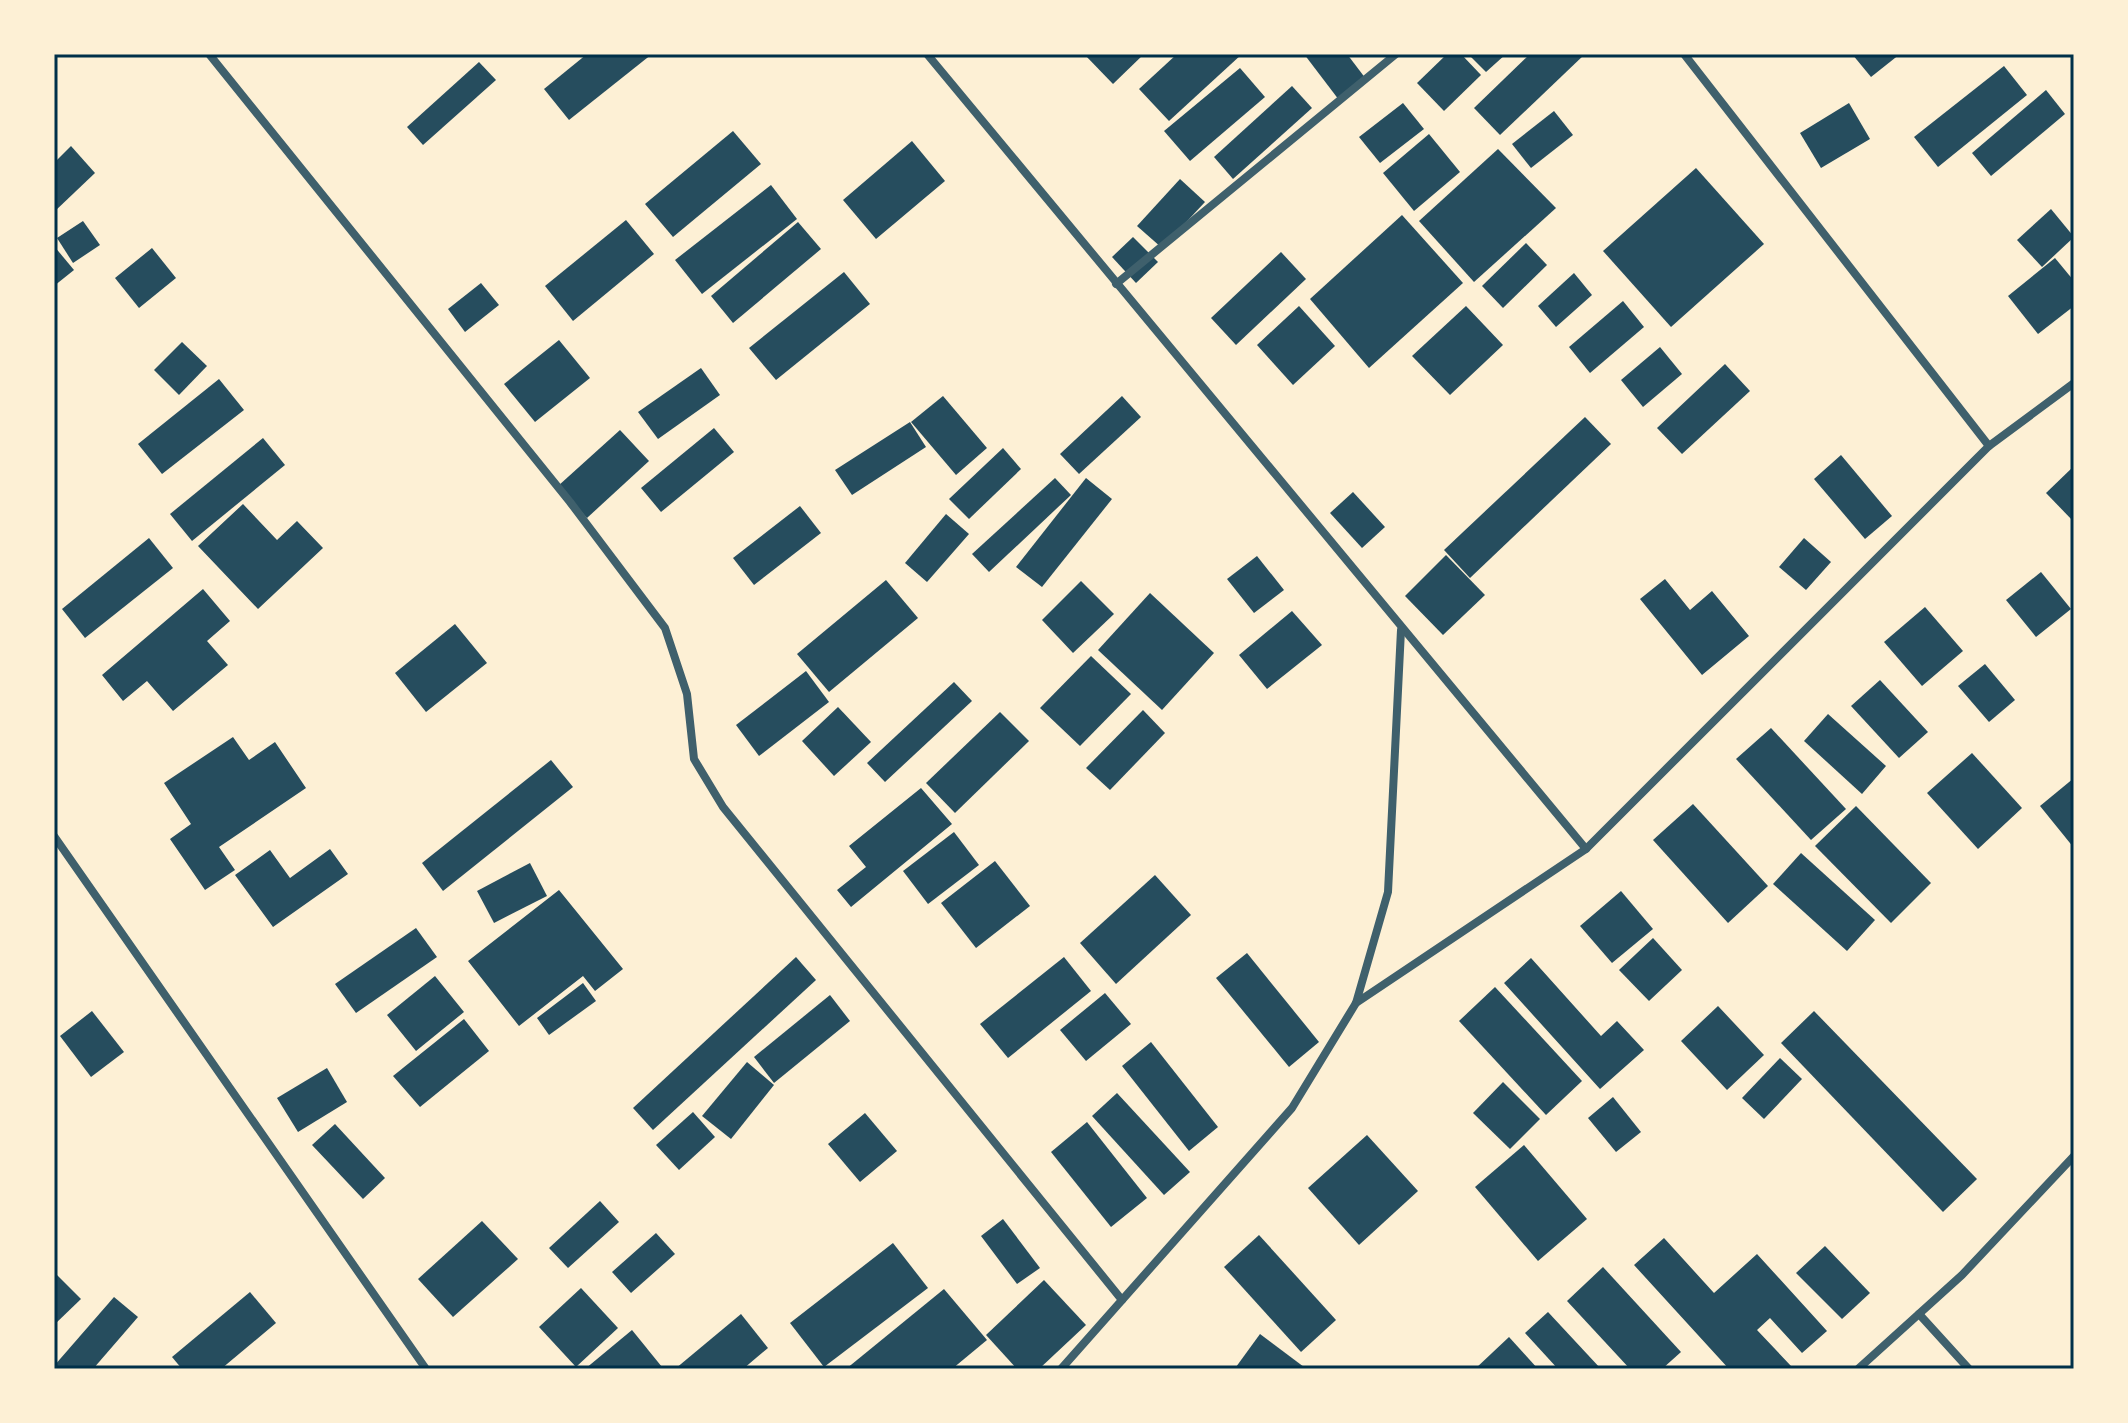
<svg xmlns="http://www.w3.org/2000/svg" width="2128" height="1423" font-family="Montserrat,sans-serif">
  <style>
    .building { fill: #264d5e }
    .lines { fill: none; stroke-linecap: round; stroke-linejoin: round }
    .minor { stroke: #3f606c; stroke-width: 8 }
    .neatline { fill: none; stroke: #003049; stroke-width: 3 }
  </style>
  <rect width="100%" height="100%" fill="#fdf0d5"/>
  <!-- building -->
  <g class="building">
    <path d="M587,54H652L569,120L544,89Z"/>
    <path d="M1084,54H1144L1113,84Z"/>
    <path d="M1177,54H1242L1169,121L1139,89Z"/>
    <path d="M1304,54H1347L1366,79L1339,100Z"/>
    <path d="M1447,54H1461L1481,75L1444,111L1417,83Z"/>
    <path d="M1468,54H1506L1486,72Z"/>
    <path d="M1530,54H1585L1500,135L1474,108Z"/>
    <path d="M1852,54H1900L1871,77Z"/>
    <path d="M479,62L496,80L423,145L407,127Z"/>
    <path d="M2004,66L2027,95L1938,167L1914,137Z"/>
    <path d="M1240,68L1265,97L1190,161L1164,131Z"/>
    <path d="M1292,86L1312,108L1233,179L1214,157Z"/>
    <path d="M2046,90L2065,114L1991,176L1972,153Z"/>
    <path d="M1403,103L1424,129L1380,163L1359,137Z"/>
    <path d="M1849,103L1870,139L1821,168L1800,133Z"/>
    <path d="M1554,111L1573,135L1531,168L1512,144Z"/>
    <path d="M733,131L761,164L673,237L645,204Z"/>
    <path d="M1429,134L1460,172L1414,211L1383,173Z"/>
    <path d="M912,141L945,181L876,239L843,200Z"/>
    <path d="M71,146L95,173L54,212V163Z"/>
    <path d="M1498,149L1556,208L1474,282L1419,221Z"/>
    <path d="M1696,168L1764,244L1671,327L1603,251Z"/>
    <path d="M1180,179L1205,202L1162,248L1137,226Z"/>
    <path d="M771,185L797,219L702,294L675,260Z"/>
    <path d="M2051,209L2074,237L2042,267L2017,240Z"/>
    <path d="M1402,215L1463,283L1369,368L1310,299Z"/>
    <path d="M626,220L654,254L573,321L545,286Z"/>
    <path d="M83,221L100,245L73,263L57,238Z"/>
    <path d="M798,222L821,249L733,323L711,296Z"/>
    <path d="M1133,237L1158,262L1136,283L1112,257Z"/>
    <path d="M1526,243L1547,265L1503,308L1482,286Z"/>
    <path d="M54,246L74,270L54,286Z"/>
    <path d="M152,248L176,278L139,308L115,278Z"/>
    <path d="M1281,252L1306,279L1236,345L1211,318Z"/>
    <path d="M2055,258L2074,281V306L2038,334L2008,296Z"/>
    <path d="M844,272L870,304L776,380L749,348Z"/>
    <path d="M1574,273L1592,295L1556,327L1538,306Z"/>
    <path d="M481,283L499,305L465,332L448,309Z"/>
    <path d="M1623,301L1644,327L1590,373L1569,347Z"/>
    <path d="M1299,306L1335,346L1293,385L1257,345Z"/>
    <path d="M1466,306L1503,345L1450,395L1412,356Z"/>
    <path d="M559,340L590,378L535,422L504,384Z"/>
    <path d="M182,342L207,366L179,395L154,370Z"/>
    <path d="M1660,347L1682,374L1643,407L1621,380Z"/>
    <path d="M1725,364L1750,391L1682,454L1657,428Z"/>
    <path d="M701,368L720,395L658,439L638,412Z"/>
    <path d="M219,379L244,410L162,474L138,444Z"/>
    <path d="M943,396L987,448L956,475L911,422Z"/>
    <path d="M1122,396L1141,417L1079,474L1060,454Z"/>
    <path d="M1585,417L1611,444L1470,578L1444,550Z"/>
    <path d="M910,422L926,447L852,495L835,470Z"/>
    <path d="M714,428L734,452L661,512L641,488Z"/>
    <path d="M620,430L649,461L587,518L558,486Z"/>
    <path d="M263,438L285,465L192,541L170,514Z"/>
    <path d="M1003,448L1021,469L969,519L949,499Z"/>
    <path d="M1841,455L1892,516L1865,539L1814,479Z"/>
    <path d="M2074,466V522L2046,493Z"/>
    <path d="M1055,478L1071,495L989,572L972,554Z"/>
    <path d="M1086,478L1112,499L1042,587L1016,567Z"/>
    <path d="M1353,492L1385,527L1362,548L1330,513Z"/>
    <path d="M243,504L277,540L297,521L323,548L258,609L198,546Z"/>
    <path d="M800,506L821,533L754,585L733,558Z"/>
    <path d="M946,514L969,534L927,582L905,563Z"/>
    <path d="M149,538L173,568L85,638L62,609Z"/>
    <path d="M1804,538L1831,562L1806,590L1779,567Z"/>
    <path d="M1446,555L1485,595L1443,635L1405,596Z"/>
    <path d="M1257,556L1284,590L1254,613L1227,579Z"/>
    <path d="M2041,572L2071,609L2036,637L2006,600Z"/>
    <path d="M1665,579L1690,610L1712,591L1749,636L1702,675L1640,599Z"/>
    <path d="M886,580L918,618L829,692L797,654Z"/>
    <path d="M1081,581L1114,614L1073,653L1042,620Z"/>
    <path d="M203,589L230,621L207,641L228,665L173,711L147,681L123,701L102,675Z"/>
    <path d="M1150,593L1214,653L1162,710L1098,650Z"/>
    <path d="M1925,607L1963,651L1922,686L1884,642Z"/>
    <path d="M1292,611L1322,645L1267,689L1239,655Z"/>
    <path d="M455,624L487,663L426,712L395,673Z"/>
    <path d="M1091,656L1131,694L1080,746L1040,708Z"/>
    <path d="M1985,664L2015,700L1989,722L1958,686Z"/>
    <path d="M806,671L829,702L759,756L736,725Z"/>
    <path d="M1880,680L1928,732L1899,758L1851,706Z"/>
    <path d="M954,682L972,701L885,782L867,763Z"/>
    <path d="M838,707L871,742L834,776L802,741Z"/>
    <path d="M1143,710L1165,733L1110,790L1086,768Z"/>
    <path d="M1000,712L1029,741L955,813L926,783Z"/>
    <path d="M1828,714L1886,766L1862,794L1804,741Z"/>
    <path d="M1771,728L1846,809L1811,840L1736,759Z"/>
    <path d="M233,737L249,760L275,742L306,788L219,847L235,870L205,890L170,839L191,824L164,783Z"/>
    <path d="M1972,753L2022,808L1978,849L1927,793Z"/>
    <path d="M551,760L573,787L443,891L422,863Z"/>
    <path d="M2074,778V848L2040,806Z"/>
    <path d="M921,788L952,824L851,907L837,890L866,867L849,846Z"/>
    <path d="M1693,804L1768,886L1728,923L1653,840Z"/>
    <path d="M1856,806L1931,883L1891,923L1815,846Z"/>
    <path d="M954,832L979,865L928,904L903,871Z"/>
    <path d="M330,849L348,874L273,927L235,875L270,850L290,878Z"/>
    <path d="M1801,853L1875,920L1847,951L1773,884Z"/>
    <path d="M995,861L1030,906L976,948L941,903Z"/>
    <path d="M530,863L547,896L494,923L477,891Z"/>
    <path d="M1155,875L1191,915L1116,984L1080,943Z"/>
    <path d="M559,890L623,969L595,991L583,976L519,1026L468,961Z"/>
    <path d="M1621,891L1653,929L1612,963L1580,926Z"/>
    <path d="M416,928L437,957L356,1013L335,984Z"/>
    <path d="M1653,938L1682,970L1649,1001L1619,970Z"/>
    <path d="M1247,953L1319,1042L1289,1067L1216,978Z"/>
    <path d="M796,957L816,980L653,1130L633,1108Z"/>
    <path d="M1064,957L1091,991L1008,1058L980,1024Z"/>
    <path d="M1531,958L1601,1036L1617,1021L1644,1050L1600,1089L1504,983Z"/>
    <path d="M435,976L464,1012L416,1051L387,1015Z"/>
    <path d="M583,983L596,1001L549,1035L537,1018Z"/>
    <path d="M1495,987L1582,1081L1546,1115L1459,1021Z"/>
    <path d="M1105,993L1131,1024L1086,1061L1060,1030Z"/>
    <path d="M830,995L850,1021L774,1083L754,1057Z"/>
    <path d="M1718,1006L1764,1055L1727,1090L1681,1041Z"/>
    <path d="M92,1011L124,1052L91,1077L60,1036Z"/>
    <path d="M1814,1011L1977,1179L1943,1212L1781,1043Z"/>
    <path d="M464,1019L489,1051L420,1107L393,1076Z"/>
    <path d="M1151,1042L1218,1127L1189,1151L1122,1066Z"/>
    <path d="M1780,1058L1802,1079L1764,1119L1742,1098Z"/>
    <path d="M747,1062L774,1085L731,1139L702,1116Z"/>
    <path d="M327,1068L347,1102L298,1132L277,1098Z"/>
    <path d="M1503,1082L1540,1119L1510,1149L1473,1113Z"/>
    <path d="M1117,1093L1190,1172L1164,1195L1092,1116Z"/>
    <path d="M1613,1097L1641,1132L1616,1152L1588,1118Z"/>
    <path d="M693,1112L715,1137L679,1170L656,1145Z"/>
    <path d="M865,1113L897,1151L860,1182L828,1144Z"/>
    <path d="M1087,1122L1147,1198L1111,1227L1051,1152Z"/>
    <path d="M335,1124L385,1178L363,1199L312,1145Z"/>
    <path d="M1367,1135L1418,1191L1359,1245L1308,1188Z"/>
    <path d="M1524,1145L1587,1219L1538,1261L1475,1187Z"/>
    <path d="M600,1201L619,1222L568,1268L549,1248Z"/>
    <path d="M1003,1219L1040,1268L1017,1284L981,1236Z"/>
    <path d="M482,1221L518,1259L453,1317L418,1279Z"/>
    <path d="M656,1233L675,1254L631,1293L612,1272Z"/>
    <path d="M1259,1235L1336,1320L1301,1352L1224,1267Z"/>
    <path d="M1664,1238L1714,1293L1757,1254L1827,1331L1802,1353L1770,1318L1757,1330L1791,1366L1729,1369L1634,1265Z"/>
    <path d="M893,1243L928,1288L824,1367L790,1323Z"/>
    <path d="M1825,1246L1870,1293L1842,1319L1796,1273Z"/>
    <path d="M1603,1267L1681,1352L1662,1369H1630L1567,1301Z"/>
    <path d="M54,1272L81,1299L54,1325Z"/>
    <path d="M1044,1280L1086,1325L1039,1369H1017L986,1335Z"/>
    <path d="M581,1288L618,1328L576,1367L539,1327Z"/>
    <path d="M944,1289L987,1340L952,1369H846Z"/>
    <path d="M250,1292L276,1323L221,1369H182L172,1357Z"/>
    <path d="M114,1297L138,1317L93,1369H58L54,1366Z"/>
    <path d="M1548,1312L1601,1369H1558L1525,1333Z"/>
    <path d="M741,1314L768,1348L743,1369H675Z"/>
    <path d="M632,1330L662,1367L585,1369Z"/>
    <path d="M1260,1334L1304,1367L1302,1369L1236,1367Z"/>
    <path d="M1509,1337L1538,1369H1475Z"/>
  </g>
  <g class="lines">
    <!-- minor -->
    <g class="minor">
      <path d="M209,54L570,502L665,628L687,694L694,759L723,807L1122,1300"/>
      <path d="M927,54L1586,849"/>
      <path d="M1684,54L1989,446"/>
      <path d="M1116,284L1396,54"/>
      <path d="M54,836L426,1369"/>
      <path d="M1356,1003L1586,849L1989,446L2074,383"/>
      <path d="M1919,1314L1969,1369"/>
      <path d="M1061,1369L1292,1108L1356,1003L1388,892L1401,630"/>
      <path d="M1858,1369L1962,1275L2074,1156"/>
    </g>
  </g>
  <!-- border -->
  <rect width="2128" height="1423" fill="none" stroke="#fdf0d5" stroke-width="112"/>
  <rect x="56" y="56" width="2016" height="1311" class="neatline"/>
</svg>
